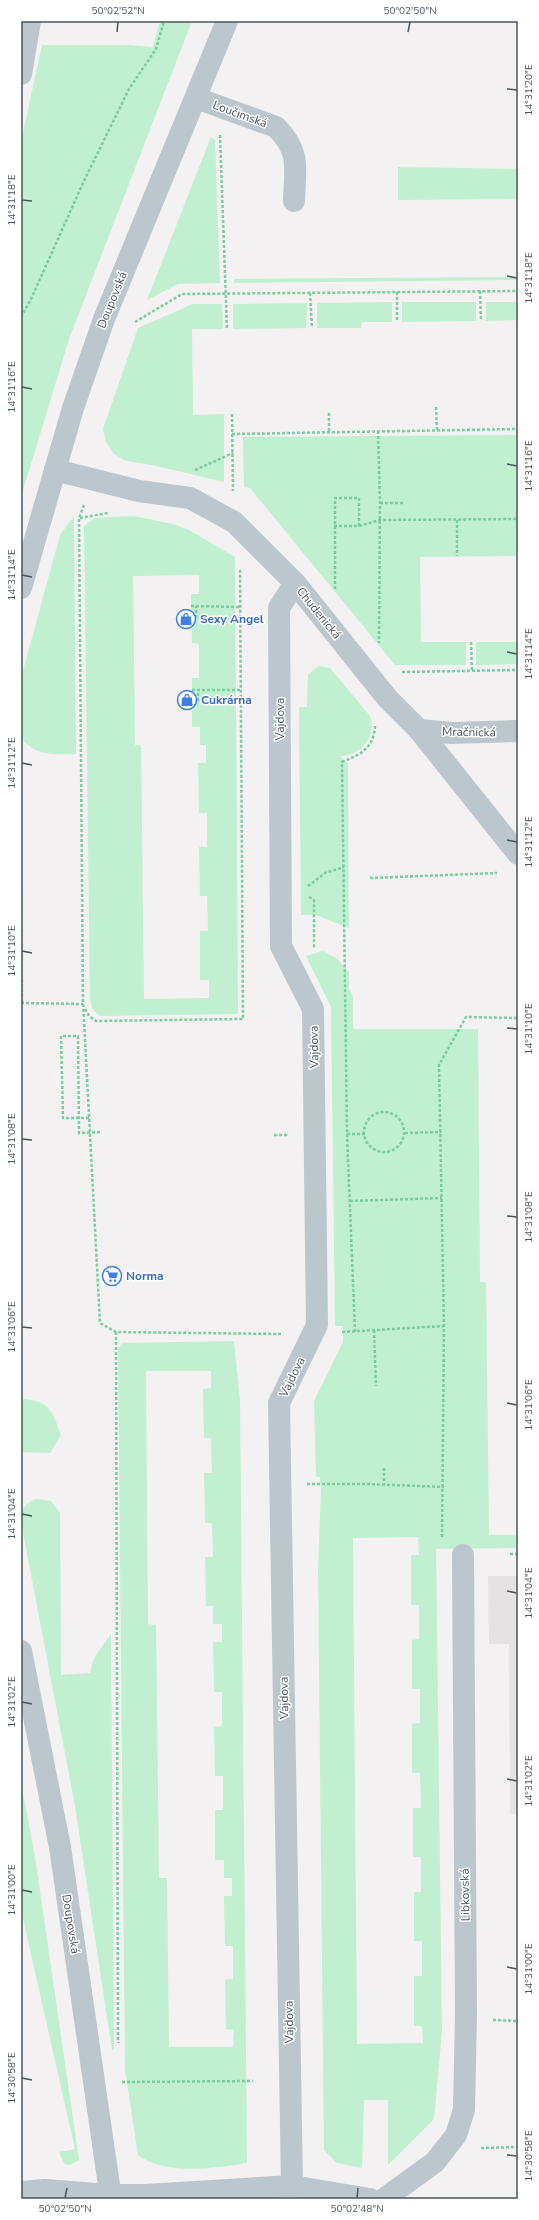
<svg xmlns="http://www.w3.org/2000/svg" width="539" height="2220" font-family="'Nunito Sans',sans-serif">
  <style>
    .education { fill: #e4e2e3 }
    .green { fill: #c0f0d0; fill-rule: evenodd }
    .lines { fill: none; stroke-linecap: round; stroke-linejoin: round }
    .path { stroke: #78ce9f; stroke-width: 2.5; stroke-dasharray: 3 2; stroke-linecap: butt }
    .minor { stroke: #bcc6cd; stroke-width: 22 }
    .ticks { fill: none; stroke: #48555e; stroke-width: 1.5 }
    .labels { text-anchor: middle; stroke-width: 3; stroke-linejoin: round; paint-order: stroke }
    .street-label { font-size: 12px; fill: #48555e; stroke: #fff }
    .shop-label { font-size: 12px; font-weight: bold; fill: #366cbe; stroke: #fff; text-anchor: start }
    .neatline { fill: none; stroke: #48555e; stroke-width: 1.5 }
    .ticks-label { font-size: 10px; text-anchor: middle; fill: #48555e }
  </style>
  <rect width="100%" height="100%" fill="#f3f1f1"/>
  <!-- education -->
  <path class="education" d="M488,1576H518V1814H510L509,1644H489Z"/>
  <!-- green -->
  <g class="green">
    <path d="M160,21H192L69,339L21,497V142L42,45H129L153,47Z"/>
    <path d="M211,137L215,140L220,283L178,284L147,300Z"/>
    <path d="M398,167L518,169V199L398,200Z"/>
    <path d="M518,277V280L234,283V279Z"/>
    <path d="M392,302V322H362L361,328H317V303Z"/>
    <path d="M402,302H476V321L402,322Z"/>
    <path d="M486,302H518V320L486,321Z"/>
    <path d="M307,303L306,328L233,329V304Z"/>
    <path d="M193,304H222L223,329H192L193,415L224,414V482L152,465L126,461L114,454L106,442L103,429L138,328Z"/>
    <path d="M518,435V556L420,557L421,642H466V665H395L250,488L244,487L243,437Z"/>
    <path d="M74,516L76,754C54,755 36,756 21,738V678L60,535Z"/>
    <path d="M134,516L172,524L187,529L235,557L238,1014L100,1016L93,1010L90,1001L84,526L95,518ZM199,575V594H191L192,643L199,644V678H192V727H200V745H206V763H198L199,813H207V847H199L200,896H207L208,931H200V980H209V998L144,999L141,745H135L133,576Z"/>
    <path d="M476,642H518V664L476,665Z"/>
    <path d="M319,666L330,668L370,716C377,737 360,756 340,756L348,764L349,928L316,915H301L299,707H307L308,674Z"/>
    <path d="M323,951L336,958L349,972V989L353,997V1029H478L480,1282H486L489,1535H518V1548L436,1549L442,2031L434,2119L388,2165V2100H364L362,2168L337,2163L324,2150L318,1570L321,1489L320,1477H316L314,1401L343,1342V1326H335L331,1007L306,956ZM418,1537L419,1555H411V1605H419V1639L412,1640V1689H420V1723L412,1724V1773H420L421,1808H413V1857H421V1892H414V1941H422V1976H414V2026H422L423,2043L357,2044L353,1538Z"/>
    <path d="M234,1341L240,1401L247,2163C215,2168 165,2176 138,2155L125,2069L118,1349L122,1343ZM146,1371H211V1388L203,1389L204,1438H211L212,1473H204L205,1523H212L213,1557H205L206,1606H213V1624H222V1642H213L214,1692H222V1726L214,1727L215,1776H223V1810H215V1860H224V1878H232V1896H224L225,1946H233V1979L225,1980L226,2029L234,2030L233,2047H169L167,1878H159L156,1625L148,1624Z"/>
    <path d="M21,1399C50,1400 52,1411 61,1435L50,1453L21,1452Z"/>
    <path d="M35,1499L51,1501L60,1513L61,1675L90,1673L94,1658L111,1634L114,2048L112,2050L75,1806L21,1522C21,1510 24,1504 35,1499Z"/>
    <path d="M21,1782L35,1857L79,2160L70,2165L64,2164L59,2152L75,2149L21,1910Z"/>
  </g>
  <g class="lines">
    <!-- path -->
    <g class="path">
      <path d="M220,135L227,329"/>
      <path d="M480,291L481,321"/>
      <path d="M397,292V322"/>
      <path d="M310,293L312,328"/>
      <path d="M21,317L31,299L83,183L129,89L156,49L164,21"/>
      <path d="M135,322L182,294L518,291"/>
      <path d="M436,407L437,431"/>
      <path d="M329,413V432"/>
      <path d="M232,414L233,491"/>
      <path d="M378,431L380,503L379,643"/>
      <path d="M232,434L518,429"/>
      <path d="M195,470L233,453"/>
      <path d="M380,503H403"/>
      <path d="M84,505L79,518L83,1002L100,1323L116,1332L281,1334"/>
      <path d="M80,518L108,513"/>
      <path d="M457,520V556"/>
      <path d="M334,526H359V498H335V589"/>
      <path d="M359,526L380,520L518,519"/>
      <path d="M191,606L240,607"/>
      <path d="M191,618H196V606"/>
      <path d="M471,642L472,671"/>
      <path d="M402,672L518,670"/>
      <path d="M192,690H241"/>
      <path d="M192,700H198V690"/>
      <path d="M370,878L497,873"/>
      <path d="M308,886L325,873L344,867"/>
      <path d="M21,894L22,1003"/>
      <path d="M309,897L314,900V949"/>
      <path d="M21,1003L83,1004"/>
      <path d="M85,1009L89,1016L96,1021L243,1019L240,569"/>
      <circle cx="384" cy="1132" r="20"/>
      <path d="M89,1118H63L61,1036H78L79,1133L101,1132"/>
      <path d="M405,1133L441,1132"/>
      <path d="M347,1134H365"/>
      <path d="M274,1135H288"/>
      <path d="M350,1201L442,1198"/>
      <path d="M374,1330L376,1386"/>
      <path d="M116,1332L118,2043"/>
      <path d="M342,1332L444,1326"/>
      <path d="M355,1332L347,1134L342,762C360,755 374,748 375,726"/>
      <path d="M384,1468V1485"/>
      <path d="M307,1484H367L444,1487"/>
      <path d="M442,1537L444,1326L439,1065L466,1017L518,1018"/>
      <path d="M510,1554H518"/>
      <path d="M493,2020L518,2021"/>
      <path d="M122,2082L253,2081"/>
      <path d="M481,2148L518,2147"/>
    </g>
    <!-- minor -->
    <g class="minor">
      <path d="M21,74L30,21"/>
      <path d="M196,98L276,127C301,152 295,168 294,201"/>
      <path d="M55,470L139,491L190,498L234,522L295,583L388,699L419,730L518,854"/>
      <path d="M21,588L73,408L104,319L227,21"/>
      <path d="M419,730L452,733L518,731"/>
      <path d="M21,1651L60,1847L111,2199"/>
      <path d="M292,2186L279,1403L317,1325L313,1009L281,946L279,608L295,583"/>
      <path d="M21,2192L45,2190L110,2195H146L292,2186L370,2199"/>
      <path d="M384,2199L435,2162L456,2135L464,2110L466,2014L463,1555"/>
    </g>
  </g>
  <!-- ticks -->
  <path class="ticks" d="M117,32L118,22M408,32L410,22M507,89L517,90M22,200L32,201M507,276L517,278M22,387L32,389M507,464L517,466M22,575L32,577M507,652L517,654M22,763L32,765M507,840L517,842M22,951L32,953M507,1028L517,1029M22,1139L32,1140M507,1216L517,1217M22,1327L32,1328M507,1403L517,1405M22,1514L32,1516M507,1591L517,1593M22,1702L32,1704M507,1779L517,1781M22,1890L32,1892M507,1967L517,1969M22,2078L32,2080M507,2155L517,2156M65,2198L67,2188M357,2198L358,2188"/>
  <!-- icons -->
  <defs>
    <symbol id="shop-ring" viewBox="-11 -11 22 22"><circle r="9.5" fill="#fff" stroke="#3f7fe0" stroke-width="1.5"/><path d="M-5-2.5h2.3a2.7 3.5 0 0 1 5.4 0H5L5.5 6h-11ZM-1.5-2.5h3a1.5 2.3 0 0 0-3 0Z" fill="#3f7fe0"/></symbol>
    <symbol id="supermarket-ring" viewBox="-11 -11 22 22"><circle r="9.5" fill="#fff" stroke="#3f7fe0" stroke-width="1.5"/><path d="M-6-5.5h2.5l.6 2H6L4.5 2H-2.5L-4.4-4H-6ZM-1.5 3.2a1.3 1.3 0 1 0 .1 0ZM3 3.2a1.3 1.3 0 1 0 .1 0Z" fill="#3f7fe0"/></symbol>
  </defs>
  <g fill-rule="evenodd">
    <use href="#shop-ring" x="175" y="608" width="22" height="22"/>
    <use href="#shop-ring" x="176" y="689" width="22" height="22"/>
    <use href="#supermarket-ring" x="101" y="1265" width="22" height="22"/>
  </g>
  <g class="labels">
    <!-- street labels -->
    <g class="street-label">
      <text transform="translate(240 114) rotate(20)" y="4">Loučimská</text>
      <text transform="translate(112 300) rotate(-68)" y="4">Doupovská</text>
      <text transform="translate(319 613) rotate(51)" y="4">Chudenická</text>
      <text transform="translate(280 719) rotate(-90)" y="4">Vajdova</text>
      <text transform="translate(469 732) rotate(1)" y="4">Mračnická</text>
      <text transform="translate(314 1047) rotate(-91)" y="4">Vajdova</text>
      <text transform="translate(292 1377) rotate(-64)" y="4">Vajdova</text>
      <text transform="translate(284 1698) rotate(-91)" y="4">Vajdova</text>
      <text transform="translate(465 1895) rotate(-91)" y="4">Libkovská</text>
      <text transform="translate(71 1924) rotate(81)" y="4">Doupovská</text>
      <text transform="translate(289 2022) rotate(-91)" y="4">Vajdova</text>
    </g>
    <!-- shop labels -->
    <g class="shop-label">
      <text x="200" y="623">Sexy Angel</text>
      <text x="201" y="704">Cukrárna</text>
      <text x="126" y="1280">Norma</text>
    </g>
  </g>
  <!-- border -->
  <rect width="539" height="2220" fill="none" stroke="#ffffff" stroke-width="44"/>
  <rect x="22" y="22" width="495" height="2176" class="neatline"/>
  <g class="ticks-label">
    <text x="118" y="14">50°02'52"N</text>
    <text x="410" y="14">50°02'50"N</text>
    <text transform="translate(528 90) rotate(-90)" y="4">14°31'20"E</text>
    <text transform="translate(11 200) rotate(-90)" y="4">14°31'18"E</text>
    <text transform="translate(528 278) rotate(-90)" y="4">14°31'18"E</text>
    <text transform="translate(11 387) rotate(-90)" y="4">14°31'16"E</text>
    <text transform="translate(528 466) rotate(-90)" y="4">14°31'16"E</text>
    <text transform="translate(11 575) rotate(-90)" y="4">14°31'14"E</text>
    <text transform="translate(528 654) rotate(-90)" y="4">14°31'14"E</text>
    <text transform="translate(11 763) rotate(-90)" y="4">14°31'12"E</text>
    <text transform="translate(528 842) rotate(-90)" y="4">14°31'12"E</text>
    <text transform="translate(11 951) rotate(-90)" y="4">14°31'10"E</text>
    <text transform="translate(528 1029) rotate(-90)" y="4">14°31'10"E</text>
    <text transform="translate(11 1139) rotate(-90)" y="4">14°31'08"E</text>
    <text transform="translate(528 1217) rotate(-90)" y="4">14°31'08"E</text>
    <text transform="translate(11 1327) rotate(-90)" y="4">14°31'06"E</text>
    <text transform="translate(528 1405) rotate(-90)" y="4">14°31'06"E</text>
    <text transform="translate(11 1514) rotate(-90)" y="4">14°31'04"E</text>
    <text transform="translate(528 1593) rotate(-90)" y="4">14°31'04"E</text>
    <text transform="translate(11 1702) rotate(-90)" y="4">14°31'02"E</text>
    <text transform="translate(528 1781) rotate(-90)" y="4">14°31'02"E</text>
    <text transform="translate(11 1890) rotate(-90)" y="4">14°31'00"E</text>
    <text transform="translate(528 1969) rotate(-90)" y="4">14°31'00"E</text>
    <text transform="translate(11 2078) rotate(-90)" y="4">14°30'58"E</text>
    <text transform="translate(528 2156) rotate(-90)" y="4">14°30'58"E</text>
    <text x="65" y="2212">50°02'50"N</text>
    <text x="357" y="2212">50°02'48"N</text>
  </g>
</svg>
